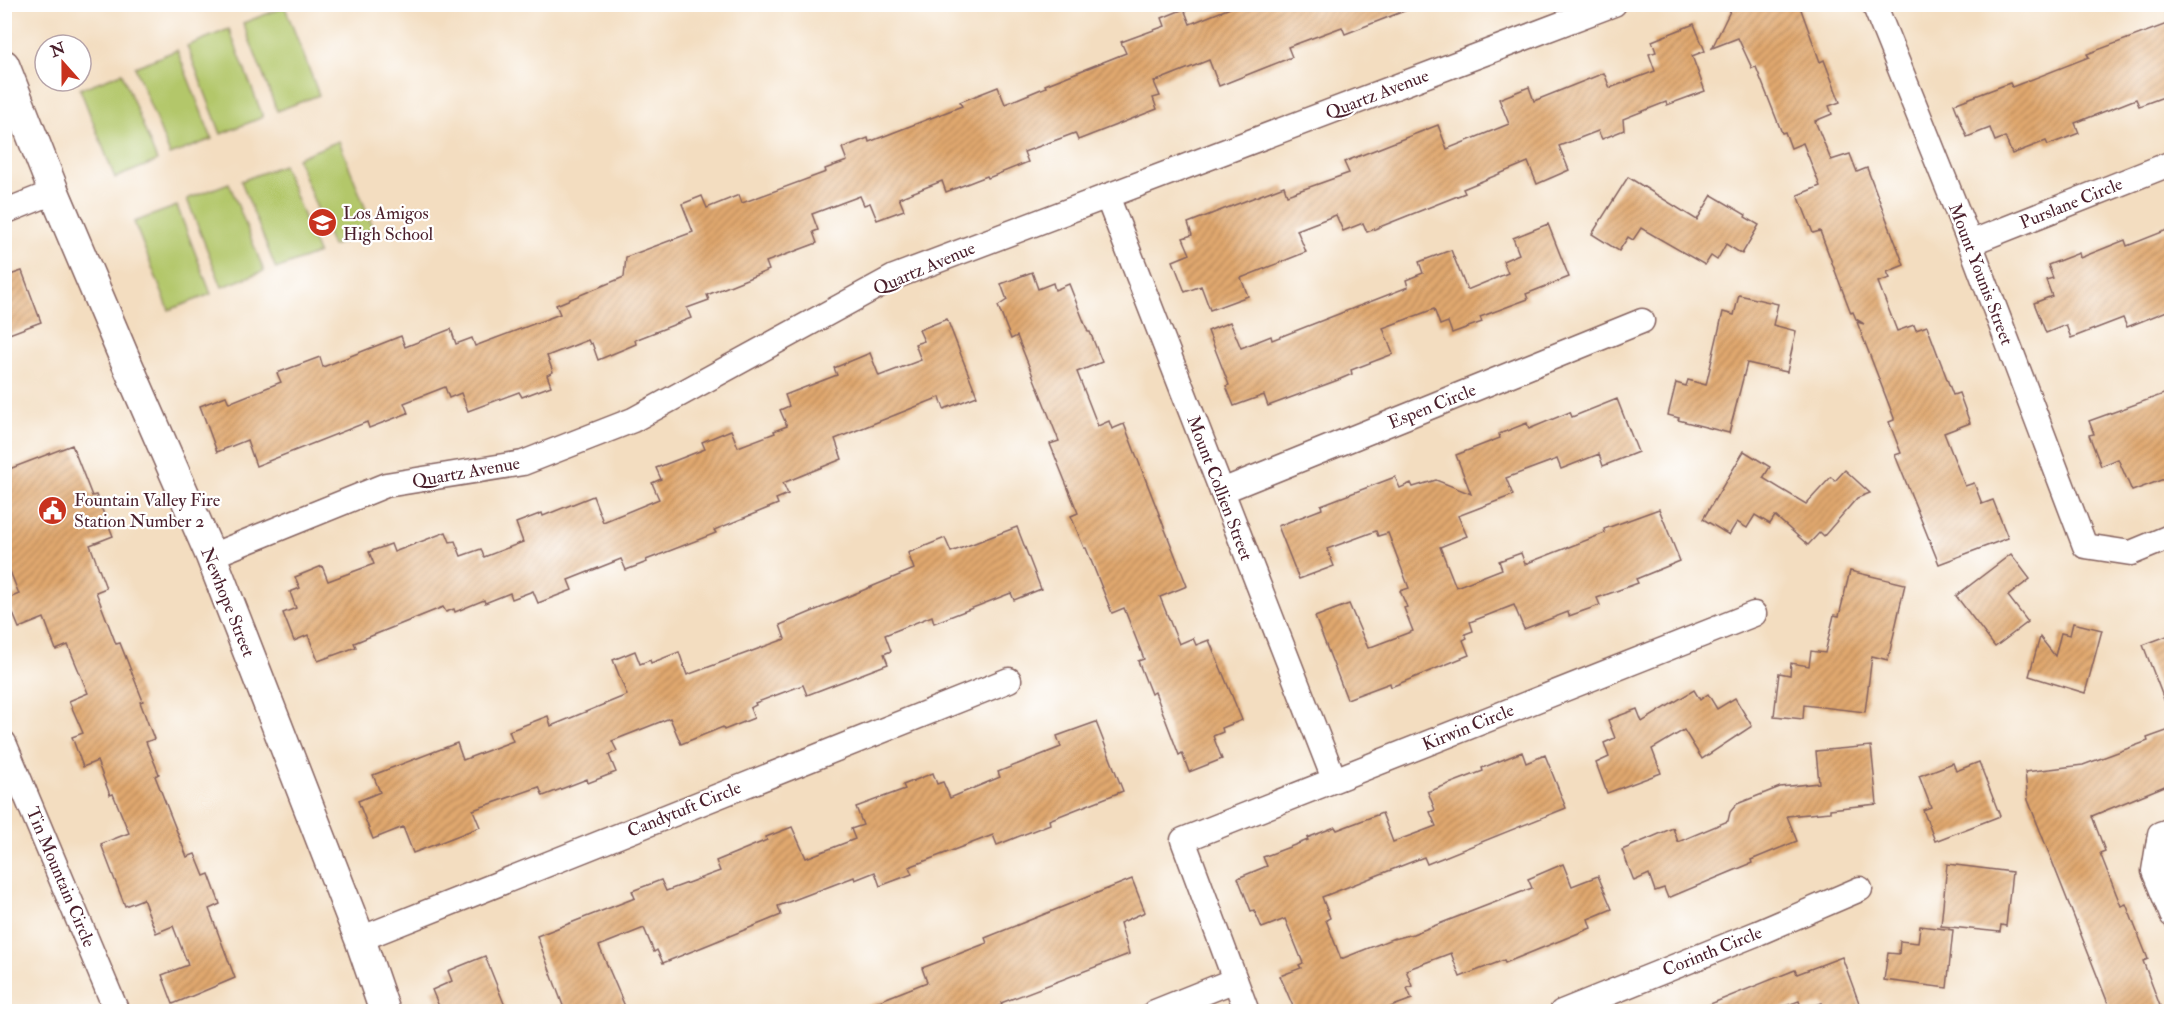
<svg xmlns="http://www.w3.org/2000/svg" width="2176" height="1016" font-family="'IM FELL Double Pica',serif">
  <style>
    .green { fill: #b3c76b; stroke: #7e734b; stroke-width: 1.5 }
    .building { fill: url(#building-hatch) }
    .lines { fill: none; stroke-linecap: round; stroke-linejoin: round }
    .minor-casing { stroke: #85625f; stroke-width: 27 }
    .tertiary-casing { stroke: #85625f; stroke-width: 33 }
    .minor { stroke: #fff; stroke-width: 24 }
    .tertiary { stroke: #fff; stroke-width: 30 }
    .labels { text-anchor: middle; stroke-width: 4.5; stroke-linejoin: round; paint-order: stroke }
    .street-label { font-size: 18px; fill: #4a1f2b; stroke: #fff }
    .poi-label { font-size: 18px; fill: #4a1f2b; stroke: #fff; text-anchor: start }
  </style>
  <defs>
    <pattern id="building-hatch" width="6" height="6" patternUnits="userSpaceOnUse" patternTransform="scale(1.5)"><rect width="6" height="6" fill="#e0a86e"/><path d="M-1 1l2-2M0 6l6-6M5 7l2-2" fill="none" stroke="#b8885b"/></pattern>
  </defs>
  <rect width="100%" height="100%" fill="#fff"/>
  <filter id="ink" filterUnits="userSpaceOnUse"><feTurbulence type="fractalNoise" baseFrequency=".0167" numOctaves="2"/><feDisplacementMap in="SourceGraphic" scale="12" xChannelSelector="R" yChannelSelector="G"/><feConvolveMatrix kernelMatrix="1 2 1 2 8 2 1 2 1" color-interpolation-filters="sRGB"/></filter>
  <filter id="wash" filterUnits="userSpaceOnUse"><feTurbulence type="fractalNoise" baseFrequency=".008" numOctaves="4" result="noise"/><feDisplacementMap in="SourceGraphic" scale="24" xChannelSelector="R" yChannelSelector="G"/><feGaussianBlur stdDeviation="1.35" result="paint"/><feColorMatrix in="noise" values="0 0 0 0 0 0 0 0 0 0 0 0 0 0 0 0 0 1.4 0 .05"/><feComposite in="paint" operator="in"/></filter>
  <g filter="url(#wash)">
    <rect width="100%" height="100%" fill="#f3ddc0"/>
    <!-- green -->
    <g class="green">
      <path d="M285,7L319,95L277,111L243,23Z"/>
      <path d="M229,29L263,117L221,134L187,46Z"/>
      <path d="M177,50L212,139L170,155L135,67Z"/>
      <path d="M122,73L157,161L115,178L80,89Z"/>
      <path d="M339,141L374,230L332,246L297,158Z"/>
      <path d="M283,165L318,253L276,269L241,181Z"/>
      <path d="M229,183L264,271L222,287L187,199Z"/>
      <path d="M177,206L211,294L169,310L134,222Z"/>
    </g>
    <g id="blocks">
      <!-- building -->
      <g class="building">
        <path d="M1240,4H1416L1417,6L1345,34L1342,27L1288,47L1292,57L1219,86L1209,60L1154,82L1160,96L1153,98L1157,109L1078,140L1075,133L1024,152L1028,162L988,178L987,176L946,192L942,181L899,198L904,210L877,220L870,203L864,205L860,196L812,214L818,230L813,232L817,243L766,262L769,270L707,295L709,300L687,308L691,318L635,340L636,344L598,360L592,343L590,344L588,340L547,356L553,372L547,375L551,386L522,397L519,392L468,411L461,393L449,398L445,387L404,403L408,413L369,428L367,422L256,466L247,440L217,452L200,406L226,396L229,403L281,382L277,373L320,357L323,367L401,336L405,347L451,329L456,344L472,338L475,346L560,314L556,305L624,277L626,257L693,232L682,204L702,196L707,208L739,195L742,203L826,172L825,169L847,161L842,148L868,138L869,142L962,106L960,102L998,87L1005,104L1046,87L1045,85L1126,53L1121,42L1165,26L1162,18L1184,9L1190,24Z"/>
        <path d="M1742,4H1799L1820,62L1824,60L1840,102L1829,106L1832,114L1815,121L1831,160L1850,154L1857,172L1867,168L1904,265L1887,272L1890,278L1878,282L1897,331L1914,325L1916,330L1927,326L1953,395L1959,393L1970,423L1944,433L1965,486L1974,483L1982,504L1993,500L2008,538L1939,564L1895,455L1901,453L1889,422L1894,420V418L1857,322L1864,324L1856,319L1853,312L1851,313L1820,231L1813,233L1798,195L1820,186L1803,143L1791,148L1785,132L1782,133L1756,67L1752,68L1738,38L1712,48L1731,9Z"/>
        <path d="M2172,22V94L2139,106L2136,99L2075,123L2079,133L2048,145L2046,141L2012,154L2005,137L1995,141L1990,128L1967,137L1954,104L2010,83L2012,87L2089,57L2087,54Z"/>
        <path d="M1694,24L1705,51L1692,56L1705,91L1667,105L1666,102L1623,119L1624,130L1602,139L1598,131L1559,146L1569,170L1537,184L1528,162L1463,189L1465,193L1367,232L1363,223L1343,231L1336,215L1297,230L1306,252L1241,278L1248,296L1210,310L1201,286L1185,292L1173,261L1190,254L1183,238L1192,235L1188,223L1284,186L1287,195L1349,173L1344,162L1438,125L1447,149L1509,124L1499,99L1529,87L1534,101L1604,73L1610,88L1655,71L1649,54L1656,52L1652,41Z"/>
        <path d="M1628,177L1697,220L1712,195L1746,215L1745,217L1759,225L1742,254L1726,244L1717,260L1711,256L1705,265L1641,228L1633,240L1628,237L1619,251L1592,234Z"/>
        <path d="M1548,224L1569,277L1526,294L1528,299L1480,317L1482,322L1452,333L1448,322L1440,325L1434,309L1383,328L1393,354L1351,370L1352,374L1338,380L1268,406L1264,395L1234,406L1226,386L1229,385L1208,331L1230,322L1241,348L1271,336L1272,340L1408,287L1406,280L1423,273L1419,262L1451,250L1467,290L1508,273L1503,261L1519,254L1513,238Z"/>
        <path d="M2172,228V309L2127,327L2123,318L2071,338L2066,325L2046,333L2034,303L2052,296L2046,280L2053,278L2048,265L2079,253L2080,258L2125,240L2127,246Z"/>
        <path d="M22,271L41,322L4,336V277Z"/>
        <path d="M1032,272L1038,289L1053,283L1055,290L1069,284L1088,332H1090L1102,362L1077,372L1098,426L1109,421L1112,429L1124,424L1187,586L1160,597L1179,644L1193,638L1196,645L1209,640L1242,720L1222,728L1223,732L1213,736L1222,759L1189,772L1182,753L1179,755L1155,692L1151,694L1138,661L1144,659L1124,608L1112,613L1086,548H1084L1071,516L1078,513L1050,444L1059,441L1017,336L1011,339L998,306L1007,300L1001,284Z"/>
        <path d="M1739,295L1778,304L1773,325L1796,331L1787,372L1747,363L1729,433L1678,420L1679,418L1668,415L1676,383L1686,386L1688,380L1706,385L1723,312L1734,315Z"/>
        <path d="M947,319L977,396L944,409L940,397L835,439L842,459L783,483L788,494L776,499L778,504L714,530L716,533L646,560L647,562L626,570L621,559L568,580L572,590L538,603L533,591L512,599L510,593L485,603L484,600L455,612L454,609L446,612L443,607L354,643L356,647L318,661L308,635L294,641L283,613L296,608L290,592L300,588L295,577L322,566L328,581L374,564L369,552L391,544L394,552L446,532L450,542L455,541L461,556L481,549L484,557L523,542L516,523L542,513L543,516L593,496L603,522L659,499L652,483L661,479L656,468L705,449L702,442L731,430L738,447L775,433L774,431L787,426L780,410L789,406L785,395L837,375L834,368L870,353L879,376L921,360L915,344L924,341L919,330Z"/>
        <path d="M2172,391V476L2132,491L2118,459L2101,466L2089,435L2094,434L2089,421Z"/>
        <path d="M1617,399L1638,452L1603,466L1599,454L1561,469L1557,459L1506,478L1513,495L1458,516L1467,536L1440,547L1456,587L1502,569L1499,561L1521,553L1525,564L1605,533L1604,529L1659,509L1680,561L1636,579L1638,583L1597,598L1600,605L1569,616L1568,612L1524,629L1514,605L1470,622L1473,631L1465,634L1467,638L1463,640L1469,655L1391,687L1390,683L1347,699L1315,617L1349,604L1368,648L1413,631L1404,608L1407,607L1400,591L1409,588L1388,533L1378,536L1376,531L1327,549L1334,566L1299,579L1278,526L1322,509L1321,505L1395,477L1400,488L1411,483L1413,487L1436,480L1471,494L1456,455L1500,438L1499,434L1527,423L1529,429L1570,412L1572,417Z"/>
        <path d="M72,445L92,496L96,495L113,536L90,545L106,588L96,592L116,644L120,643L143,701L140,702L154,739L146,742L159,774L155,776L187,857L195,854L204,876L209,874L220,904L209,909L235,978L173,1004L162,975L188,965L173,926L156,933L143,899L125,906L114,878L101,844L129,833L113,794L110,795L97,761L83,767L72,737L83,733L69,701L88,693L68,645L56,650L44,618L19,628L7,599L19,594L4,556V471Z"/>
        <path d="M1744,451L1770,467L1763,478L1806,504L1831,477L1835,481L1845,470L1870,493L1857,498L1824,536L1820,532L1808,545L1775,516L1770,524L1755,515L1747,528L1737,522L1729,535L1703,519Z"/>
        <path d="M1017,527L1041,589L1014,600L1011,593L934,623L932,616L885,635L891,651L884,654L888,664L807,695L803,685L755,703L756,705L750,708L754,718L724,730L723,727L681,744L670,718L612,741L617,751L609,755L616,772L588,783L587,779L543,796L539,787L473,810L480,827L413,853L403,827L373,839L358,801L380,792L373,775L457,743L463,760L513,741L509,731L548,716L551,726L627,695L613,660L635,651L640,664L650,660L651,663L679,652L687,675L785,639L780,625L914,569L908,553L945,538L951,552Z"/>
        <path d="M2011,554L2030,579L2008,596L2028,622L1995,647L1956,596Z"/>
        <path d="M1850,571L1905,584L1888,660L1872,656L1865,712L1804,705L1803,719L1774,716L1779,673L1790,675L1791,663L1809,666L1811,651L1825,653L1834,615L1839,616Z"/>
        <path d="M2073,623L2102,630L2085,693L2029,676L2040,637L2055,656L2061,633L2070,635Z"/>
        <path d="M2172,634V715H2170L2143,645Z"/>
        <path d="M1694,690L1700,700L1708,694L1717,709L1735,698L1752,726L1702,759L1684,730L1652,749L1661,773L1607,793L1596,763L1609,757L1604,743L1615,738L1608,720L1637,709L1642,722Z"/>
        <path d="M1096,722L1123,791L1049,820L1050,824L997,845L993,835L909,867L912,874L880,886L875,872L855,880L854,877L778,906L781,915L663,963L657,950L654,952L644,928L599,946L627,1011H565L537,936L635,898L632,891L661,880L666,891L720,871L716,861L767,840L766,837L792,827L806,858L855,839L851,829L863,825L856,807L905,789L903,785L933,773L937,784L943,782L950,798L1000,777L998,772L1061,747L1057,736Z"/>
        <path d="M2172,729V783L2092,816L2105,851L2100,853L2121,906L2126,904L2148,959L2143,961L2162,1011H2111L2028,800L2025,772L2083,765L2148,741L2147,738Z"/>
        <path d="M1871,746L1877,804L1830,809V812L1787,816L1797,841L1751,860L1752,863L1668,898L1664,888L1655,891L1649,874L1634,881L1622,850L1673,828L1678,842L1728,821L1730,812L1737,804L1780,787L1819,783L1816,751Z"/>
        <path d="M1522,752L1526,763L1545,755L1566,808L1427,864L1424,857L1322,897L1330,918L1326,920L1341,959L1394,938V939L1413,934L1532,888L1528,879L1563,864L1572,886L1598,876L1612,909L1588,919L1591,928L1505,963L1504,960L1460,977L1451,953L1406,970L1412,986L1407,988L1412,999L1380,1011H1295L1280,976L1301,968L1299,965L1303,963L1285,919L1262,928L1254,910L1251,911L1238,878L1267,866L1263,857L1308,840L1307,838L1335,827L1337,830L1382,813L1393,842L1436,826L1430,812L1435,810L1428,792L1483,771L1482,768Z"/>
        <path d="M1979,762L2000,816L1935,841L1923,810L1931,807L1919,776L1953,763L1956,771Z"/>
        <path d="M1947,864L2012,872L2006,926L2001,925L2000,932L1941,926Z"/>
        <path d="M1132,879L1145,912L1120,923L1129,954L1001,1003L1002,1005L984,1011H856V1010L927,982L922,968L987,943L985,938Z"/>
        <path d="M1920,926L1953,930L1947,988L1884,980L1888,953L1899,954L1900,941L1918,943Z"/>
        <path d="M485,956L507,1011H441L432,990L452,981L448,971Z"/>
        <path d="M1842,957L1862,1011H1826L1822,1003L1802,1010L1799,1001L1771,1011H1693L1795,970L1797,974Z"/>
      </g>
    </g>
  </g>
  <g filter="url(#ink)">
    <use href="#blocks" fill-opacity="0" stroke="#85625f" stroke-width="1.5"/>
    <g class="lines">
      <defs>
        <g id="minor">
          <path d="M1874,4L1970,243L2085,546L2131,553L2172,536"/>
          <path d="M1107,196L1334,779"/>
          <path d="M4,212L54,192"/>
          <path d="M1970,243L2172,163"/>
          <path d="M1222,491L1642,321"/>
          <path d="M211,556L386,485L523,463L633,420L894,277L1614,4"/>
          <path d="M4,743L117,1012"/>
          <path d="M2172,830L2160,834L2154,871L2172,915"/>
          <path d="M360,939L1009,680"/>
          <path d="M1155,1012L1235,980"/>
          <path d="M1247,1012L1183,840L1754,614"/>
          <path d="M1562,1012L1758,933L1860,889"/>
        </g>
        <path id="tertiary" d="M4,65L54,192L124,357L211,556L360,939L385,1012"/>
      </defs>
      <!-- minor casing -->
      <use href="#minor" class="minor-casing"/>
      <!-- tertiary casing -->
      <use href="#tertiary" class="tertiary-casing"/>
      <!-- minor -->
      <use href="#minor" class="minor"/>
      <!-- tertiary -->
      <use href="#tertiary" class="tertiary"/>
    </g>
  </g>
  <!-- icons -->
  <defs>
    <symbol id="school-disc" viewBox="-11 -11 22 22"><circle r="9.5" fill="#c8321e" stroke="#fff"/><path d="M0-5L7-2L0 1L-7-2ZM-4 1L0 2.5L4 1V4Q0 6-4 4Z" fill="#fff"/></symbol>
    <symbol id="civic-disc" viewBox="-11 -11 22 22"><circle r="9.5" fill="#c8321e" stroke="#fff"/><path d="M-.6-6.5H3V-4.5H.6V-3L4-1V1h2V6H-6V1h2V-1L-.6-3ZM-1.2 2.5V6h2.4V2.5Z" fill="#fff"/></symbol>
  </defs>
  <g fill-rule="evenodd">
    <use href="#school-disc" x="306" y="206" width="33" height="33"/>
    <use href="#civic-disc" x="36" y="494" width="33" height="33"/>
  </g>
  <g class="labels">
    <!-- street labels -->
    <g class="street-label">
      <text transform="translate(1377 94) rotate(-21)" y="6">Quartz Avenue</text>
      <text transform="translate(2071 203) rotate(-22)" y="6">Purslane Circle</text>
      <text transform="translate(924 268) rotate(-23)" y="6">Quartz Avenue</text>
      <text transform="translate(1981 274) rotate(69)" y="6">Mount Younis Street</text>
      <text transform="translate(1432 406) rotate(-22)" y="6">Espen Circle</text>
      <text transform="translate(466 472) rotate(-10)" y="6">Quartz Avenue</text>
      <text transform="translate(1220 488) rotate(69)" y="6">Mount Collien Street</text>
      <text transform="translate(228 602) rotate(68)" y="6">Newhope Street</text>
      <text transform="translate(1468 727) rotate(-22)" y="6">Kirwin Circle</text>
      <text transform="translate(684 809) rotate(-22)" y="6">Candytuft Circle</text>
      <text transform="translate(61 877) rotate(67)" y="6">Tin Mountain Circle</text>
      <text transform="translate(1712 951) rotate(-22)" y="6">Corinth Circle</text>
    </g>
    <!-- poi labels -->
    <g class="poi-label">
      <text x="343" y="219">Los Amigos<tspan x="343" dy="21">High School</tspan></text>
      <text x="74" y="506">Fountain Valley Fire<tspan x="74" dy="21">Station Number 2</tspan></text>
    </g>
  </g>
  <!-- margin -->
  <rect width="2176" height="1016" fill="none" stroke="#fff" stroke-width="24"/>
  <!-- north arrow -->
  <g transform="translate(63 63) rotate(339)"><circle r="28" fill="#ffffff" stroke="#b7a5aa" stroke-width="1.5"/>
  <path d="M0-4.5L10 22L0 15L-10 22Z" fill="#c8321e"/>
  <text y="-9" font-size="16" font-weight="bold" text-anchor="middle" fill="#4a1f2b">N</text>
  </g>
</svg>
